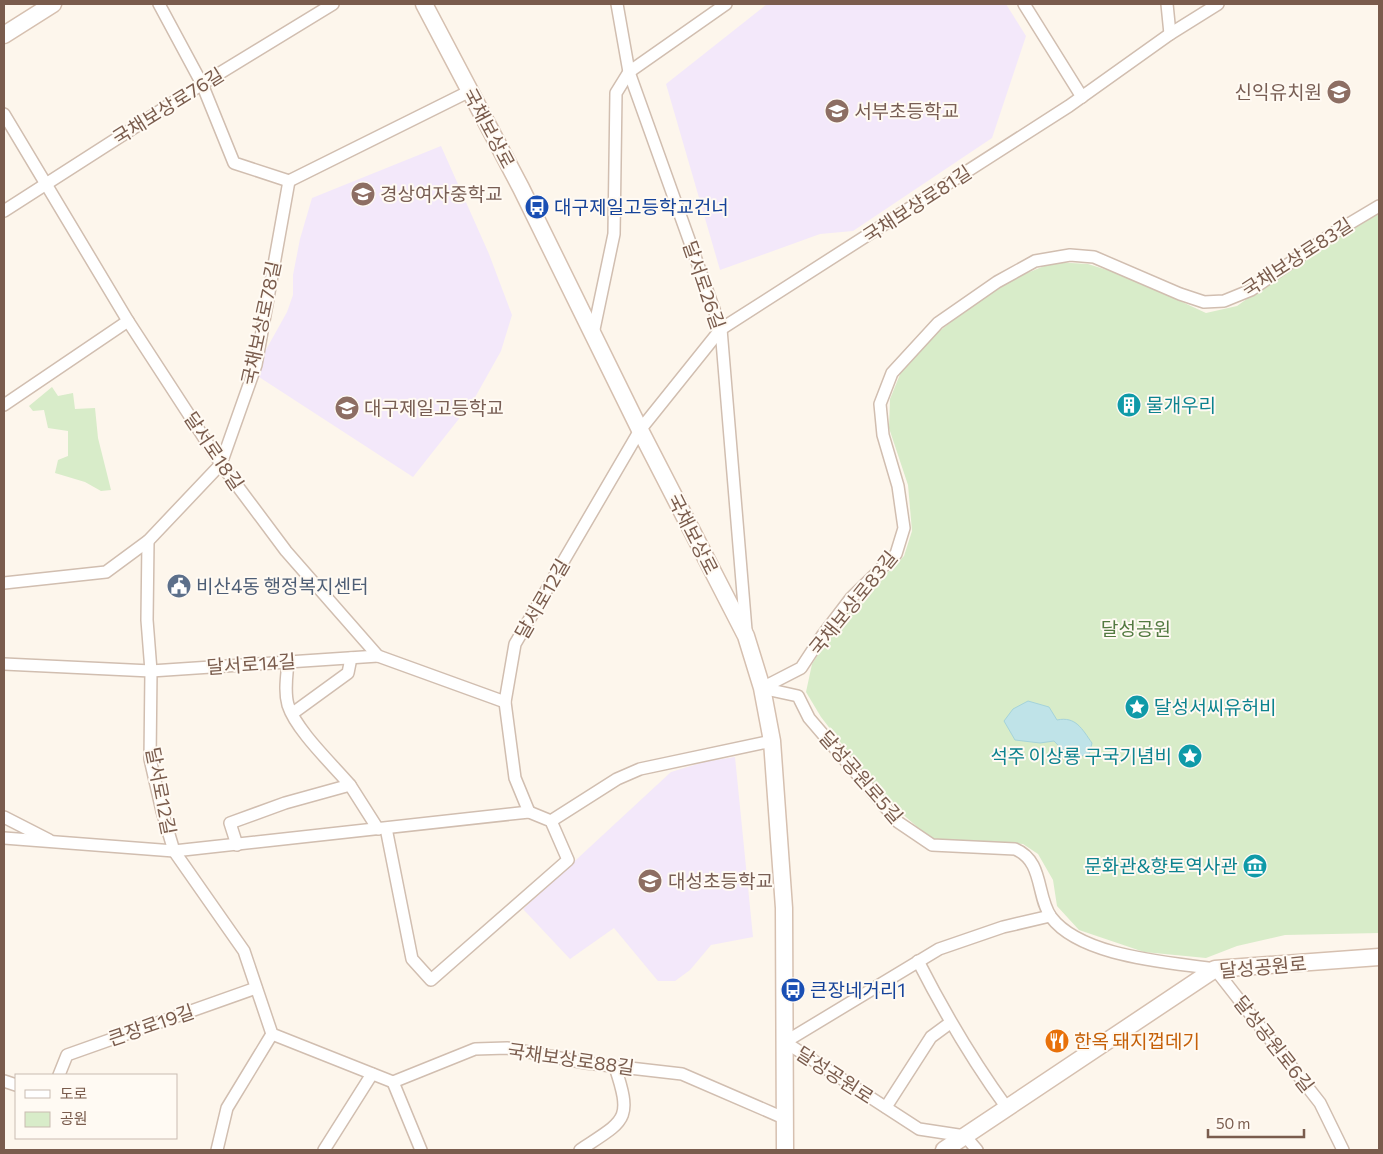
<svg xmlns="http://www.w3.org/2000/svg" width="1383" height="1154" font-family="Commissioner,'Noto Sans KR',sans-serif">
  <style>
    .education { fill: #f3e8fa }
    .green { fill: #d8ecc9 }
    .water { fill: #bfe3e8; stroke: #a5d3da }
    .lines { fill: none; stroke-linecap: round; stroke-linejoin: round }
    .street-casing { stroke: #d1beb0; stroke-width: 14 }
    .secondary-casing { stroke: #d6c0b0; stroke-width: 19 }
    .street { stroke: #fff; stroke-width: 11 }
    .secondary { stroke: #fff; stroke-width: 16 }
    .labels { text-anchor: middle; stroke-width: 4; stroke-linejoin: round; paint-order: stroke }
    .education-label { font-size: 19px; fill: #785e54; stroke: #fffaf3; text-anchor: start }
    .street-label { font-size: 19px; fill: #7a5c4d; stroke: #fffaf3 }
    .transit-label { font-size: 19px; fill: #164399; stroke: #fffaf3; text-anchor: start }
    .culture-label { font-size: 19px; fill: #0d838f; stroke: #fffaf3; text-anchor: start }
    .service-label { font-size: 19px; fill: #4e5e75; stroke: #fffaf3; text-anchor: start }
    .park-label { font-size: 19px; fill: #537a41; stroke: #fffaf3 }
    .food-label { font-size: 19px; fill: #c56008; stroke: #fffaf3; text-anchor: start }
  </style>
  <rect width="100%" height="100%" fill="#fdf6ec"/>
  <!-- education -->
  <g class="education">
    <path d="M767,4H1006L1026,36L992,138L853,231L820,234L720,270L666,84Z"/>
    <path d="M441,146L489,254L512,315L501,351L473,401L413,477L253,373L287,312L293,295V275L300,239L312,198Z"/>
    <path d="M735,757L753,937L711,945L690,970L675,981H658L614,928L570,959L523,909L671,772L704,762Z"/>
  </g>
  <!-- green -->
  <g class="green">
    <path d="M1379,212V933L1285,935L1237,946L1206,958L1144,952L1079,930L1057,906L1053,880L1038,854L1023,844L995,842L962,843L931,839L883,797L821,717L806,692L812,664L840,620L904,556L912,531L908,485L889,428L890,399L903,367L932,337L985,295L1020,276L1054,262L1088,264L1126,276L1206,313L1237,306L1320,247Z"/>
    <path d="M52,387L58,396L73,393L75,409L95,408L98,438L111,490L101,491L85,482L55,473L58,460L68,456V431L48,428L44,410L33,411L29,406Z"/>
  </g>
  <!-- water -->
  <path class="water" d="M1028,701L1049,707L1057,720C1076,716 1082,729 1092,743L1089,755C1073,758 1065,753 1054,741L1040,743L1015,740L1004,721L1013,709Z"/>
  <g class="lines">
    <defs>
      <g id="street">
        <path d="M159,4L202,84L234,163L289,181"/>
        <path d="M617,4L629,72L721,329L746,630"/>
        <path d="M1024,4L1082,97"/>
        <path d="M1167,4L1170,34"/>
        <path d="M4,114L128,321L221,464L286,551L378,656L505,702"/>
        <path d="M289,181L470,91"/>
        <path d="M4,211L202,84L333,4"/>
        <path d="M593,334L614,234L616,93L629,72L726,4"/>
        <path d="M4,405L128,321"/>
        <path d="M148,541L147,620L151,671L150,759L162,811L174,851L244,951L272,1034L393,1082L475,1049L507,1048L586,1063L682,1074L786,1119"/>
        <path d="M4,583L106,572L148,541L221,464L256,365L289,181"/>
        <path d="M288,662C287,675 284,691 288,705C296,730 332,764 350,785"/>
        <path d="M4,664L151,671L378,656"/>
        <path d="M762,688L801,668L822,636L851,598L896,554L904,528L898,486L883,435L880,404L892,373L938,323L997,282L1035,261L1070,255L1094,257L1180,294L1204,302L1224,301L1251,290L1332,234L1379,206"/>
        <path d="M762,688L798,696L809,718L898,822L932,845L1015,849C1044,861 1036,896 1051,917C1081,957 1169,962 1215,969L1320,1103L1343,1150"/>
        <path d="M293,713L348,673L351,658"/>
        <path d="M529,812L515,778L505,702L515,644L640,430L721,329L1069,106L1170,34L1218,4"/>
        <path d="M4,817L49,840"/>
        <path d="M551,821L617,779L640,769L772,741"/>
        <path d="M4,838L174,851L529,812L551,821L568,860L431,980L412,959L386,828"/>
        <path d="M237,845L230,823L285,803L350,785L378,829"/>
        <path d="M918,961C945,1014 972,1060 1007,1108"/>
        <path d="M59,1075L67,1055L256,988"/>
        <path d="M4,1081L16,1085"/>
        <path d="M393,1082L421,1150"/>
        <path d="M886,1107L931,1037L950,1023"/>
        <path d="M217,1150L227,1108L272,1034"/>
        <path d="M324,1150L372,1074"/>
        <path d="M580,1150C625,1120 633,1121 615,1067"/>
        <path d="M977,1150L965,1136L919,1129L785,1042L939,949L1003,927L1050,916"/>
      </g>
      <g id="secondary">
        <path d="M424,4L521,188L640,430L746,636L762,688L772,741L784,908L785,1150"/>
        <path d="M4,35L53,4"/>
        <path d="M944,1150L1215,969L1379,957"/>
      </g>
    </defs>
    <!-- street casing -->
    <use href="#street" class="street-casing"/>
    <!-- secondary casing -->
    <use href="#secondary" class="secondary-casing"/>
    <!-- street -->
    <use href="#street" class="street"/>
    <!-- secondary -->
    <use href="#secondary" class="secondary"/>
  </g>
  <!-- icons -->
  <defs>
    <symbol id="school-disc" viewBox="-11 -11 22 22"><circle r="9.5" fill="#8d6e63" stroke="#fffaf3"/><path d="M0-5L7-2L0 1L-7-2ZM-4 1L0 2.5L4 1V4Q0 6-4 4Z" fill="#fff"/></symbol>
    <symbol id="bus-disc" viewBox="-11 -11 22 22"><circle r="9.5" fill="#1a4fb4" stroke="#fffaf3"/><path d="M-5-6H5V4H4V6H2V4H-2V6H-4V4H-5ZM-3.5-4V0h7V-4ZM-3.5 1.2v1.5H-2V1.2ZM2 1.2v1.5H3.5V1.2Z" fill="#fff"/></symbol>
    <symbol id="building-disc" viewBox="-11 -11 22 22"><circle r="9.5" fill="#0f9aa8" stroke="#fffaf3"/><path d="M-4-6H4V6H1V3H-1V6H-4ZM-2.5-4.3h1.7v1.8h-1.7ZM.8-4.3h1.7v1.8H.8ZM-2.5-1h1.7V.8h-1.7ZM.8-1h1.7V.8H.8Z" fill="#fff"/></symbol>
    <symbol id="civic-disc" viewBox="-11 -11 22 22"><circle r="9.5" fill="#5c6f8a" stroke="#fffaf3"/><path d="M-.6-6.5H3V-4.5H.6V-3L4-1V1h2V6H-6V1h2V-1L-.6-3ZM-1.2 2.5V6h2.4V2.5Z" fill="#fff"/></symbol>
    <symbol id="sight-disc" viewBox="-11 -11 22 22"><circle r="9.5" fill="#0f9aa8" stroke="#fffaf3"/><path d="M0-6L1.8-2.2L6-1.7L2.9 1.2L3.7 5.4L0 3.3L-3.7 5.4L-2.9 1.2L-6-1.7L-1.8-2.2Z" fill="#fff"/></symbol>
    <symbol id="museum-disc" viewBox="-11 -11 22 22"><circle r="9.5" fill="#0f9aa8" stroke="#fffaf3"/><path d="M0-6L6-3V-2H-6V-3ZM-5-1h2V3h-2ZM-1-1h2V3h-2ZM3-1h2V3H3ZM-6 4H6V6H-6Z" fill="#fff"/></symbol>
    <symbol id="restaurant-disc" viewBox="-11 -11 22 22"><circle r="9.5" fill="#e8710a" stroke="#fffaf3"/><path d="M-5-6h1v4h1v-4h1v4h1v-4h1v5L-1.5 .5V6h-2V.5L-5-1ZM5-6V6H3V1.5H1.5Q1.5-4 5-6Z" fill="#fff"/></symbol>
  </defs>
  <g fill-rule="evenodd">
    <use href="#school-disc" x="1325" y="78" width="28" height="28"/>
    <use href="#school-disc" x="823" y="97" width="28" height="28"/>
    <use href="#school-disc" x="349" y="180" width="28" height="28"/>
    <use href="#bus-disc" x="523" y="193" width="28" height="28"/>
    <use href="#building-disc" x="1115" y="391" width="28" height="28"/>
    <use href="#school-disc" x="333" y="394" width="28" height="28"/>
    <use href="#civic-disc" x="165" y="572" width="28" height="28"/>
    <use href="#sight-disc" x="1123" y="693" width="28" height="28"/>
    <use href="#sight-disc" x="1176" y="742" width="28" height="28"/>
    <use href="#museum-disc" x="1241" y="852" width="28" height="28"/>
    <use href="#school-disc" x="636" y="867" width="28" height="28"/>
    <use href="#bus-disc" x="779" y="976" width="28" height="28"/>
    <use href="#restaurant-disc" x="1043" y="1027" width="28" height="28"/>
  </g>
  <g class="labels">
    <!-- education labels -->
    <g class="education-label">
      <text x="1322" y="99" text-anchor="end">신익유치원</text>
      <text x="854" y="118">서부초등학교</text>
      <text x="380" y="201">경상여자중학교</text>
      <text x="364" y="415">대구제일고등학교</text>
      <text x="668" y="888">대성초등학교</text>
    </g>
    <!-- street labels -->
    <g class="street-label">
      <text transform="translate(168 106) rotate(-32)" y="7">국채보상로76길</text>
      <text transform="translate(489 128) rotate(62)" y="7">국채보상로</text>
      <text transform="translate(917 204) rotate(-33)" y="7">국채보상로81길</text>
      <text transform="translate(1297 257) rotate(-33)" y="7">국채보상로83길</text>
      <text transform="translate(704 285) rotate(71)" y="7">달서로26길</text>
      <text transform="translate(261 323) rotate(-78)" y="7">국채보상로78길</text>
      <text transform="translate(214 451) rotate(56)" y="7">달서로18길</text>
      <text transform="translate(693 534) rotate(63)" y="7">국채보상로</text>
      <text transform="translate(542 599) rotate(-60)" y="7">달서로12길</text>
      <text transform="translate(853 603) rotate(-51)" y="7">국채보상로83길</text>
      <text transform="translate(251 664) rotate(-4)" y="7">달서로14길</text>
      <text transform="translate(861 777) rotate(49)" y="7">달성공원로5길</text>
      <text transform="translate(161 791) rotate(79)" y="7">달서로12길</text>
      <text transform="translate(1263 967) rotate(-5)" y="7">달성공원로</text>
      <text transform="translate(151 1025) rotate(-19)" y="7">큰장로19길</text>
      <text transform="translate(1274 1044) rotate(52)" y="7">달성공원로6길</text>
      <text transform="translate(571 1059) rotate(8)" y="7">국채보상로88길</text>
      <text transform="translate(835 1075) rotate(33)" y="7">달성공원로</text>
    </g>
    <!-- transit labels -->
    <g class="transit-label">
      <text x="554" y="214">대구제일고등학교건너</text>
      <text x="810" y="997">큰장네거리1</text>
    </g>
    <!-- culture labels -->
    <g class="culture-label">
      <text x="1146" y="412">물개우리</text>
      <text x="1154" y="714">달성서씨유허비</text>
      <text x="1172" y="763" text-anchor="end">석주 이상룡 구국기념비</text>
      <text x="1238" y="873" text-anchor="end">문화관&amp;향토역사관</text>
    </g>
    <!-- service labels -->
    <g class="service-label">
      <text x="196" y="593">비산4동 행정복지센터</text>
    </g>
    <!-- park labels -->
    <g class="park-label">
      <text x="1136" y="636">달성공원</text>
    </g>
    <!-- food labels -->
    <g class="food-label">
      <text x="1074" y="1048">한옥 돼지껍데기</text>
    </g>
  </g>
  <!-- border -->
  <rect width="1383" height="1154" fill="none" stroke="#7a5c4d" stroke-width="10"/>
  <!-- legend -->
  <rect x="15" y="1074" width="162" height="65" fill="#fffaf3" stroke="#cabbb1"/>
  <rect x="25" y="1090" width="25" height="8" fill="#ffffff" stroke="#cabbb1"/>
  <text x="60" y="1099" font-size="15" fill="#7a5c4d">도로</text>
  <rect x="25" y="1112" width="25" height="15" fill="#d8ecc9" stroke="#cabbb1"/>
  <text x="60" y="1124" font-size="15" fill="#7a5c4d">공원</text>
  <!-- scale -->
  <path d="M1208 1129v8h96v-8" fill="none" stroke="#7a5c4d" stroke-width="2.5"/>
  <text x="1216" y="1129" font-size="15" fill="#7a5c4d" stroke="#fffaf3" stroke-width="4" paint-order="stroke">50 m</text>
</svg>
